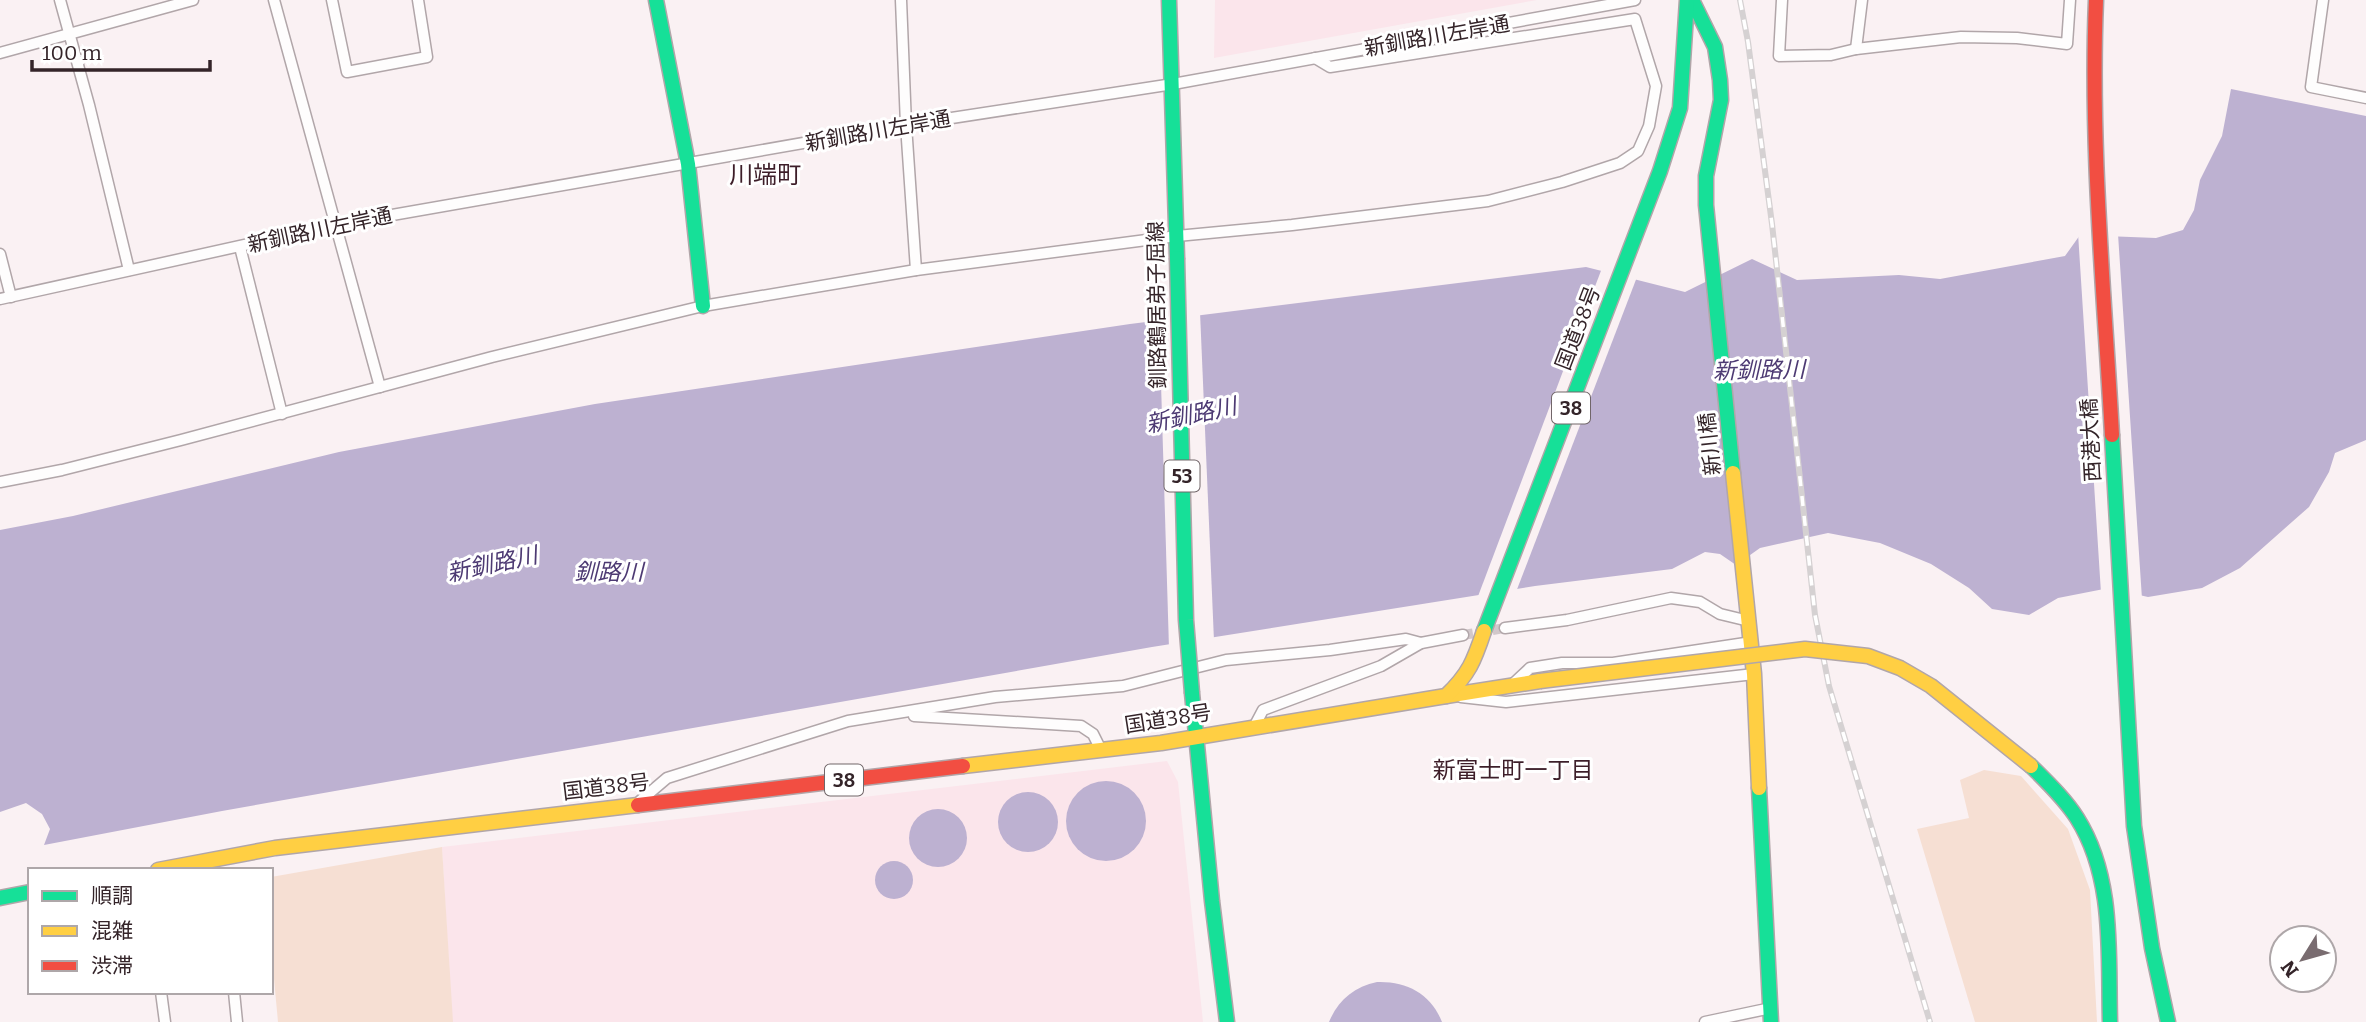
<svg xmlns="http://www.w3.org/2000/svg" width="2366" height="1022" font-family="Bitter,'Noto Sans JP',serif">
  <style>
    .built { fill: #fbe5eb }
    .green { fill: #f6dfd3 }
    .water { fill: #bdb1d1 }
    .pier { fill: #faf1f3 }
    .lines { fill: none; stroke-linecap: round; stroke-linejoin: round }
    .street-tunnel { stroke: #d2c8cb; stroke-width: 10; stroke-dasharray: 10 5; stroke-linecap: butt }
    .street-casing { stroke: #b1a6a9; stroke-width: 13 }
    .fast-casing { stroke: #b1a6a9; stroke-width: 17 }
    .slow-casing { stroke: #b1a6a9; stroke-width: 17 }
    .jam-casing { stroke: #b1a6a9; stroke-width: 17 }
    .street { stroke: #fefdfd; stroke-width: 10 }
    .fast { stroke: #16e098; stroke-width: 14 }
    .slow { stroke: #ffcf43; stroke-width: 14 }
    .jam { stroke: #f24e42; stroke-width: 14 }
    .rail-casing { stroke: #d5d1d2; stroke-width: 6 }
    .rail { stroke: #fff; stroke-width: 3.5; stroke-dasharray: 10; stroke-linecap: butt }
    .fast-bridge-casing { stroke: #b1a6a9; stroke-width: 17; stroke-linecap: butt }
    .slow-bridge-casing { stroke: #b1a6a9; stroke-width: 17; stroke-linecap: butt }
    .fast-bridge { stroke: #16e098; stroke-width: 14 }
    .slow-bridge { stroke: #ffcf43; stroke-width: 14 }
    .labels { text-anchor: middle; stroke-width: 6; stroke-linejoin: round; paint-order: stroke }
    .shield { fill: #fff; stroke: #716669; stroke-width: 2 }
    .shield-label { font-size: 19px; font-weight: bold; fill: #342429 }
    .street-label { font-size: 21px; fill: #342429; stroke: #fff }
    .water-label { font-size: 23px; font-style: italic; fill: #4d3a73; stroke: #fff }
    .neighbourhood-label { font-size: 23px; fill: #3d1e29; stroke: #fff }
    .quarter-label { font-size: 24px; fill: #3d1e29; stroke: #fff }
  </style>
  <rect width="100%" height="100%" fill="#faf1f3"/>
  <!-- built -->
  <g class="built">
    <path d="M1215,0H1537L1214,58Z"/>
    <path d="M1167,761L1178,782L1203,1022H452L442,847Z"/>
  </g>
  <!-- green -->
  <g class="green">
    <path d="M1984,770L2021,776L2068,829L2090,890L2097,1022H1975L1917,829L1969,818L1960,780Z"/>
    <path d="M442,847L453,1022H278L271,946V877Z"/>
  </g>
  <!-- water -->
  <g class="water">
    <path d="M2231,89L2366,116V440L2335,453L2329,472L2309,507L2240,568L2202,588L2148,597L2109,588L2058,598L2029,615L1992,609L1969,588L1931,564L1880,543L1828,533L1760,548L1736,565L1720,554L1705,552L1672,569L1535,586L1152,647L222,811L44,845L50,829L42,814L26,803L0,812V530L73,516L339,452L595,404L1130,324L1586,267L1685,292L1752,259L1797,280L1899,275L1940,279L2065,256L2080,235L2156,238L2183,230L2194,210L2200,180L2222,136Z"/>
    <circle cx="1106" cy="821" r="40"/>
    <circle cx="1028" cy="822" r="30"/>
    <circle cx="938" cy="838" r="29"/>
    <circle cx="894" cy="880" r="19"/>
    <path d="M1377,982C1407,981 1431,994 1442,1022H1329C1338,1000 1354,987 1377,982Z"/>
  </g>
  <!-- pier -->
  <g class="pier">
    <path d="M2080,232L2118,234L2142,599L2109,592L2101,593L2078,233Z"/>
    <path d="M1602,268L1637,277L1516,592L1477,599Z"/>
    <path d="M1200,312L1214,641L1169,648L1159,317Z"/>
  </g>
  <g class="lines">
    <!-- street-tunnel -->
    <path class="street-tunnel" d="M1463,635L1505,628"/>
    <defs>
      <g id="street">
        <path d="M60,0L89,105L129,270"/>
        <path d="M274,0L380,387"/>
        <path d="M332,0L347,72L427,57L418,0"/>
        <path d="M901,0L906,125L916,270"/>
        <path d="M1782,0L1779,56L1831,55L1856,49L1961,37L2017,38L2067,44L2070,0"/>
        <path d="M2323,0L2311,87L2366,98"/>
        <path d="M1856,49L1862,0"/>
        <path d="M0,53L193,0"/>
        <path d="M240,247L282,414"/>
        <path d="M0,254L11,297"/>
        <path d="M0,299L335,225L906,125L1173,84L1635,0"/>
        <path d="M0,482L62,470L181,440L492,357L703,306L916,270L1177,236L1292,225L1488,201L1562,182L1620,163L1638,151L1649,126L1656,86L1635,19L1330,67L1315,58"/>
        <path d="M1505,628L1567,620L1671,598L1700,602L1720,614L1749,621"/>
        <path d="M1513,684L1530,668L1562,663H1613L1752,642"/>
        <path d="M1461,697L1506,702L1754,674"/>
        <path d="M914,716L1081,726L1093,734L1101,750"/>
        <path d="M1254,727L1263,710L1381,666L1421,643L1463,635"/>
        <path d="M640,801L667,778L848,721L995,697L1123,686L1226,660L1330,650L1406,639L1421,643"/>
        <path d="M161,992L165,1022"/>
        <path d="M234,992L237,1022"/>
        <path d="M1705,1022L1771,1008"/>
      </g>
      <g id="fast">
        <path d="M656,0L688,164L703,306"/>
        <path d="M1169,0L1177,258"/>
        <path d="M1692,0L1715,47L1720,80L1721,100L1706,176V205L1733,473"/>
        <path d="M2112,435L2134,826L2152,948L2168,1022"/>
        <path d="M1484,631L1660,171L1680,108L1687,0"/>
        <path d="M1192,693L1212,901L1227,1022"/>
        <path d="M2031,766C2047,782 2065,799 2077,818C2115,878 2108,954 2110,1022"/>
        <path d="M1759,788L1771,1022"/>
        <path d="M0,898L30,892"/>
      </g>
      <g id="slow">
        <path d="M1733,473L1754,674L1759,788"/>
        <path d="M1446,696L1540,681"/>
        <path d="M963,766L1161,743L1446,696C1469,674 1474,661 1484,631"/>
        <path d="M158,870L275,848L638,805"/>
      </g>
      <g id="jam">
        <path d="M2096,0C2090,145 2104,290 2112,435"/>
        <path d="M638,805L963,766"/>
      </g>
    </defs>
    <!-- street casing -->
    <use href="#street" class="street-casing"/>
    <!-- fast casing -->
    <use href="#fast" class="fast-casing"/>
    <!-- slow casing -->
    <use href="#slow" class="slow-casing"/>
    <!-- jam casing -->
    <use href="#jam" class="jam-casing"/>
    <!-- street -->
    <use href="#street" class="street"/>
    <!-- fast -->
    <use href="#fast" class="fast"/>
    <!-- slow -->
    <use href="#slow" class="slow"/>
    <!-- jam -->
    <use href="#jam" class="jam"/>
    <defs>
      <path id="rail" d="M1740,0L1748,42L1772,224L1815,615L1829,686L1930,1022"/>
    </defs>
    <!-- rail casing -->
    <use href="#rail" class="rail-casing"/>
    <!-- rail -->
    <use href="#rail" class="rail"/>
    <defs>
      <path id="fast-bridge" d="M1177,258L1186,620L1192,693"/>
      <path id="slow-bridge" d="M1540,681L1805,649L1868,656L1900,668L1931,686L2031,766"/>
    </defs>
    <!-- fast-bridge casing -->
    <use href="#fast-bridge" class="fast-bridge-casing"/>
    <!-- slow-bridge casing -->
    <use href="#slow-bridge" class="slow-bridge-casing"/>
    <!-- fast-bridge -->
    <use href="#fast-bridge" class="fast-bridge"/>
    <!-- slow-bridge -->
    <use href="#slow-bridge" class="slow-bridge"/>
  </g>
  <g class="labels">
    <!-- shield labels -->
    <g class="shield">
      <rect x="1552" y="392.5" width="38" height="31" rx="5"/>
      <rect x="1164.5" y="460.5" width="35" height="31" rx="5"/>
      <rect x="825" y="764.5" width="38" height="31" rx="5"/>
    </g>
    <g class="shield-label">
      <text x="1571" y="415">38</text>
      <text x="1182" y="483">53</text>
      <text x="844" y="787">38</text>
    </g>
    <!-- street labels -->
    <g class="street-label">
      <text transform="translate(1437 36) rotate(-10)" y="7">新釧路川左岸通</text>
      <text transform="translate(878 131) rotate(-10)" y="7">新釧路川左岸通</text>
      <text transform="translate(320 230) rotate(-12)" y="7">新釧路川左岸通</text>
      <text transform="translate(1157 305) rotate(-91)" y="7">釧路鶴居弟子屈線</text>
      <text transform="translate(1578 328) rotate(-69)" y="7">国道38号</text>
      <text transform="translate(2091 440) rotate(-93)" y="7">西港大橋</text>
      <text transform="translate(1710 444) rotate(-96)" y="7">新川橋</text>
      <text transform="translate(1168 719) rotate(-9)" y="7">国道38号</text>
      <text transform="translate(606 787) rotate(-7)" y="7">国道38号</text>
    </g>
    <!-- water labels -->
    <g class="water-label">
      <text transform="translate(1759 370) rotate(-1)" y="8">新釧路川</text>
      <text transform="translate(1191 415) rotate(-12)" y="8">新釧路川</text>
      <text transform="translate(492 564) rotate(-12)" y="8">新釧路川</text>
      <text x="609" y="580">釧路川</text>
    </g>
    <!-- neighbourhood labels -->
    <g class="neighbourhood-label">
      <text x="1513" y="778">新富士町一丁目</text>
    </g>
    <!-- quarter labels -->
    <g class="quarter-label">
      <text x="765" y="183">川端町</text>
    </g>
  </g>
  <!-- legend -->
  <rect x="28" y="868" width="245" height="126" fill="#ffffff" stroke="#aea7a9" stroke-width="2"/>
  <rect x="42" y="891" width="35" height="10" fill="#16e098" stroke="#aea7a9" stroke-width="2"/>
  <text x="91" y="903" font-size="21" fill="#342429">順調</text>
  <rect x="42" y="926" width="35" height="10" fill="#ffcf43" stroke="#aea7a9" stroke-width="2"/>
  <text x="91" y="938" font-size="21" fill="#342429">混雑</text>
  <rect x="42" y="961" width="35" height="10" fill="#f24e42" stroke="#aea7a9" stroke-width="2"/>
  <text x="91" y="973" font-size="21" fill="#342429">渋滞</text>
  <!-- north arrow -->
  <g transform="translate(2303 959) rotate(233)"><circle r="33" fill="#ffffff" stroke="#aea7a9" stroke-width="2"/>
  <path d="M0-5L12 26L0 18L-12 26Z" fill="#796c70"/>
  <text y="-10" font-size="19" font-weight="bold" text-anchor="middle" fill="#342429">N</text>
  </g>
  <!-- scale -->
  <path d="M32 60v10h178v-10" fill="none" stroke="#342429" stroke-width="3.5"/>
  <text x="42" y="60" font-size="21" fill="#342429" stroke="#ffffff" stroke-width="5" paint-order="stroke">100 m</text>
</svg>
